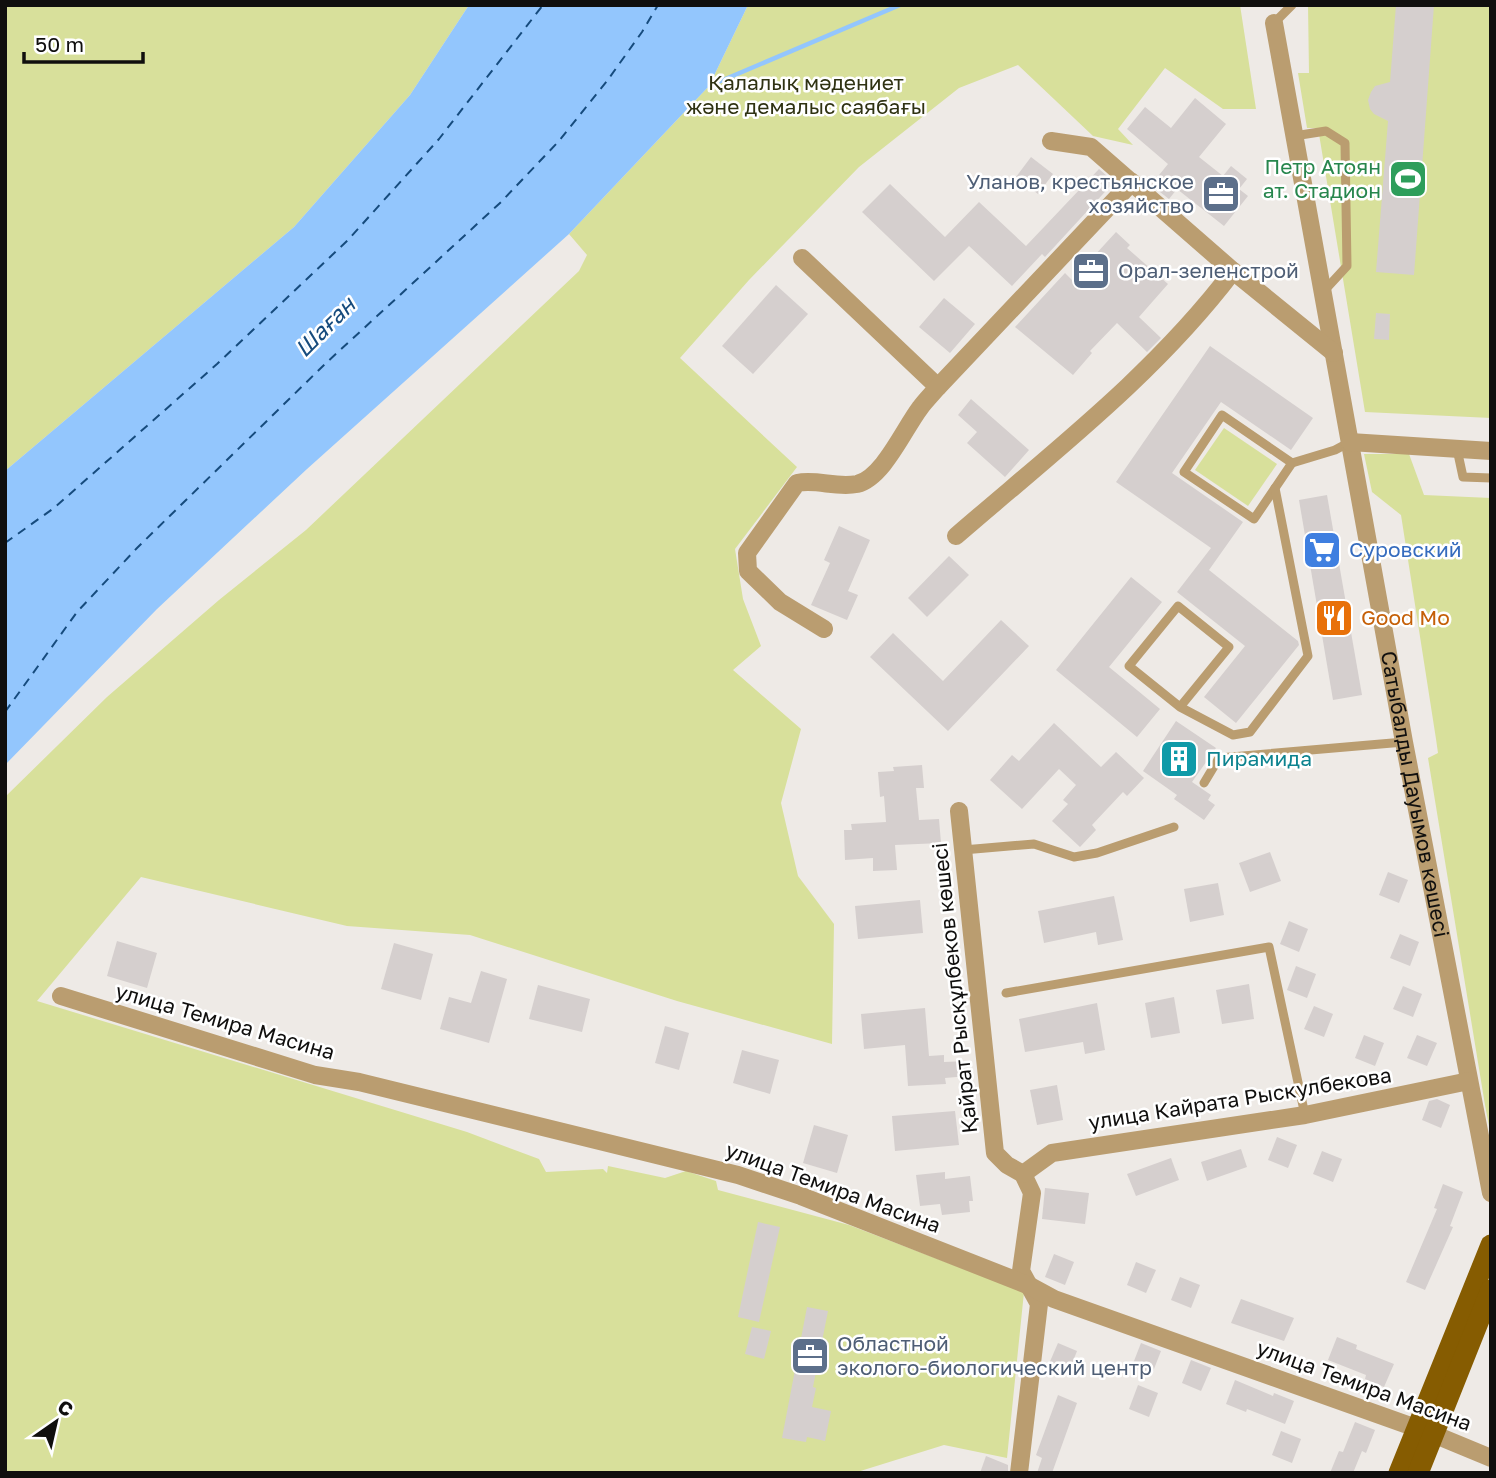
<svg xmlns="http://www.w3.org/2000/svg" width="1496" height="1478" font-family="'Golos Text',sans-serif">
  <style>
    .green { fill: #d8e09b }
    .water { fill: #93c6fd }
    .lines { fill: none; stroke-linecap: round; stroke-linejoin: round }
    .stream { stroke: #93c6fd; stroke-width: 4.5 }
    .ferry { stroke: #164b7d; stroke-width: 2; stroke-dasharray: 9 7; stroke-linecap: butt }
    .building { fill: #d5cfce }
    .lane { stroke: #ba9d70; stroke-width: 9 }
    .street { stroke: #ba9d70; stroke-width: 18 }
    .primary { stroke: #865c01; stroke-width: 21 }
    .labels { text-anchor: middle; stroke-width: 5; stroke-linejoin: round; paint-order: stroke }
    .park-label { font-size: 21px; fill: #2f3212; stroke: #fff }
    .leisure-label { font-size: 21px; fill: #27864d; stroke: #fff; text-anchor: end }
    .service-label { font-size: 21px; fill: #4e5e75; stroke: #fff; text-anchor: start }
    .shop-label { font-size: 21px; fill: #366cbe; stroke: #fff; text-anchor: start }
    .food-label { font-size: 21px; fill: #c56008; stroke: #fff; text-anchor: start }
    .culture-label { font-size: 21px; fill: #0d838f; stroke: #fff; text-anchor: start }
    .street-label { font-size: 21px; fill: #100f0e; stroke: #fff }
    .water-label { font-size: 23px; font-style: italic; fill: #164b7d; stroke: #fff }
  </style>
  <rect width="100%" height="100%" fill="#eeeae6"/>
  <!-- green -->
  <g class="green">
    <path d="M5,5H469L410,95L294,227L5,471Z"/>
    <path d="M748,5H1240L1256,109H1223L1165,68L1118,129L1133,145L1093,136L1018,65L959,88L859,167L749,280L680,358L797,467L735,549L743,599L761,646L733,670L801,729L781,803L798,876L834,924L832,1044L677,1001L470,935L347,926L141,877L37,1001L467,1132L539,1159L546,1172L603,1169L607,1173L608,1166L665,1178L686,1171L716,1181L718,1190L849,1225L1024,1292L1007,1458L944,1445L854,1473H5V797L107,697L219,600L306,530L579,271L587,255L569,234L709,86Z"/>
    <path d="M1308,5H1491V418L1365,412L1318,128H1307L1298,73H1309Z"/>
    <path d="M1224,428L1277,464L1248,506L1195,470Z"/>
    <path d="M1364,454H1409L1424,495L1491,498V1126H1489L1485,1105L1428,758L1438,753L1436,739L1401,515L1372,492Z"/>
  </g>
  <!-- water -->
  <path class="water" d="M469,5H748L709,86L569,234L307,469L157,609L5,765V471L294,227L410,95Z"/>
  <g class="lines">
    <!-- stream -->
    <path class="stream" d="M709,86L900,5"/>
    <!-- ferry -->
    <g class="ferry">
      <path d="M5,543L54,508L217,364L348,240L439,139L543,5"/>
      <path d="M5,712L77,612L137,548L325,364L501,202L559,141L607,81L642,32L658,5"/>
    </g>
  </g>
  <!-- building -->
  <g class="building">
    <path d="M1396,5H1434L1414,275L1376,272L1388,121L1374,114L1370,109L1368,100L1371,92L1375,86L1390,82Z"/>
    <path d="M1195,98L1226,124L1199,157L1223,176L1231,166L1247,179L1239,189L1248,196L1224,226L1177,189L1169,199L1151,185L1168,164L1127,129L1145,107L1171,128Z"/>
    <path d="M1031,157L1053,174L1038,194L1016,177Z"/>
    <path d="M1099,169L1114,182L1045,257L1042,254L1012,286L969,246L934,281L862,212L890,184L945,237L979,202L1026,246Z"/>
    <path d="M1116,232L1130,245L1127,248L1168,284L1139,317L1161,338L1147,352L1117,323L1090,351L1092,353L1073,375L1015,327L1065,273L1072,280Z"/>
    <path d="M776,285L808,314L753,374L722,346Z"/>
    <path d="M944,298L975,324L950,353L919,327Z"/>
    <path d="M1376,313L1390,314L1389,340L1374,339Z"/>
    <path d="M1210,346L1313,418L1291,450L1221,402L1172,473L1243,522L1209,570L1298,641L1299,645L1236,723L1204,697L1245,646L1177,592L1211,548L1116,482Z"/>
    <path d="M971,399L1029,450L1005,477L967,443L977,432L958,415Z"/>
    <path d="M1327,495L1362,695L1333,700L1299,500Z"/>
    <path d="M839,526L870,540L848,591L858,595L847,620L811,605L830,563L824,560Z"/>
    <path d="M949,556L969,575L927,617L908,598Z"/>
    <path d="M1131,577L1162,602L1109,667L1160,709L1137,737L1056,670Z"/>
    <path d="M1001,620L1029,646L948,731L870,657L893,633L943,681Z"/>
    <path d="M1176,721L1216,748L1192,782L1211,795L1208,800L1215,805L1204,820L1174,799L1177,795L1143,771Z"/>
    <path d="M1054,723L1101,767L1116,752L1144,778L1127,796L1123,792L1092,825L1096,830L1080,847L1052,821L1068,804L1063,800L1076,785L1059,769L1022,809L990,780L1012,755L1019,761Z"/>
    <path d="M922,765L924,788H916L919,820L939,819L941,843L895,845L897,870L873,871V858L845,860L844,830H852L851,824L886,822L884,796L880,797L878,772L894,771L893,767Z"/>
    <path d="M1270,852L1281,881L1250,892L1239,863Z"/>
    <path d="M1388,872L1408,880L1399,903L1379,895Z"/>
    <path d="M1218,883L1224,915L1190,922L1184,889Z"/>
    <path d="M1114,896L1123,940L1098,945L1096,932L1044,943L1038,911Z"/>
    <path d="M920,900L923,933L858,939L855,906Z"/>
    <path d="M1289,921L1308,929L1299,952L1280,944Z"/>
    <path d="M1400,934L1419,942L1410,966L1390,958Z"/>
    <path d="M117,941L157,953L147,988L107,976Z"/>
    <path d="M394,943L433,954L421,1000L381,989Z"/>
    <path d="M1296,966L1316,974L1307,998L1287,990Z"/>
    <path d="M481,971L507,979L489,1043L440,1029L449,997L471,1003Z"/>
    <path d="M1249,984L1254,1019L1222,1024L1216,990Z"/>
    <path d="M538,985L590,999L582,1032L529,1019Z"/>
    <path d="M1403,986L1422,994L1413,1017L1393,1009Z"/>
    <path d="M1174,997L1180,1033L1151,1038L1145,1003Z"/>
    <path d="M1097,1003L1105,1050L1085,1054L1083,1042L1025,1052L1019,1019Z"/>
    <path d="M1314,1006L1333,1014L1324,1037L1304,1029Z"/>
    <path d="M925,1008L929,1056L944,1055V1062L967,1061L968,1076L945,1078L946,1084L908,1086L905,1045L864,1049L861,1014Z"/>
    <path d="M665,1026L689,1033L679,1070L655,1063Z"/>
    <path d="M1364,1035L1384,1043L1375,1066L1355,1058Z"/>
    <path d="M1417,1035L1437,1043L1427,1066L1407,1058Z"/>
    <path d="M742,1050L779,1060L770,1094L733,1083Z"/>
    <path d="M1057,1085L1063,1120L1037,1125L1030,1090Z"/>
    <path d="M1437,1099L1450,1105L1441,1128L1422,1120L1429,1101Z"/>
    <path d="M955,1111L959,1145L895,1151L892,1116Z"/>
    <path d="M814,1125L848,1135L837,1173L803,1163Z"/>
    <path d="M1277,1137L1297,1145L1288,1168L1268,1160Z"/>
    <path d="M1241,1149L1247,1167L1207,1181L1201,1162Z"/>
    <path d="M1322,1151L1342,1159L1333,1182L1313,1174Z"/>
    <path d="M1171,1158L1179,1180L1136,1196L1127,1174Z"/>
    <path d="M945,1172V1179L970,1176L973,1201H969L970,1212L942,1215L940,1204L920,1206L916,1175Z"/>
    <path d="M1443,1184L1463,1192L1450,1226L1453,1227L1425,1290L1406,1282L1437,1209L1434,1208Z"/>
    <path d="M1045,1188L1089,1193L1085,1224L1042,1219Z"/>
    <path d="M758,1222L780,1227L759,1322L738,1317Z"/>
    <path d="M1054,1254L1074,1262L1065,1285L1045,1277Z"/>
    <path d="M1136,1262L1156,1270L1146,1293L1127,1285Z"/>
    <path d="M1180,1277L1200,1285L1191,1308L1171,1300Z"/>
    <path d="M1241,1299L1294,1318L1284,1341L1231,1323Z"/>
    <path d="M807,1307L828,1311L813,1387L816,1388L812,1407L831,1411L825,1441L807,1437L806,1442L782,1438Z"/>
    <path d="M752,1327L771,1331L764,1359L745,1354Z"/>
    <path d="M1337,1337L1357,1345L1356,1349L1394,1364L1384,1387L1365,1379L1366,1375L1328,1360Z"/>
    <path d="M1058,1343L1077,1351L1068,1374L1048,1366Z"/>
    <path d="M1141,1343L1161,1351L1152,1374L1132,1366Z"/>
    <path d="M1191,1360L1211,1368L1201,1391L1182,1383Z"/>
    <path d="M1235,1380L1273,1396L1274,1393L1294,1401L1285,1424L1247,1409L1246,1412L1226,1404Z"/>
    <path d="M1138,1385L1158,1393L1149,1417L1129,1409Z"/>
    <path d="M1058,1395L1077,1403L1052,1473H1037L1042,1458L1036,1455Z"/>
    <path d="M1355,1422L1375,1430L1366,1453L1362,1451L1353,1473H1330L1339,1451L1343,1452Z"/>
    <path d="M1281,1431L1301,1439L1292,1463L1272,1455Z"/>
    <path d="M986,1456L1008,1465V1473H980Z"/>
  </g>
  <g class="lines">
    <!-- lane -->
    <g class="lane">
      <path d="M1274,23L1292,5"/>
      <path d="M1294,136L1326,131L1345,143L1347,266L1324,291"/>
      <path d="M1222,415L1292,463L1254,519L1184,472Z"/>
      <path d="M1457,449L1463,477L1491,478"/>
      <path d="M1292,463L1335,450L1350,442"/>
      <path d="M1180,707L1229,647L1178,606L1129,666L1180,707L1233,735L1250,732L1308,656L1275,488"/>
      <path d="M1204,783L1219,758L1404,742"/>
      <path d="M963,850L1034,844L1074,857L1097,853L1174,827"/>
      <path d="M1006,993L1269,947L1305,1115"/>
    </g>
    <!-- street -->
    <g class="street">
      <path id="s1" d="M1274,23L1404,742L1491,1193"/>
      <path d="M1051,141L1091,147L1233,271L1334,353"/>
      <path d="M802,258L938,387"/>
      <path d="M1350,442L1491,451"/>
      <path d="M956,536C1053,452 1155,374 1233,271"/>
      <path d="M824,629L780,602L748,571L747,553L797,483C817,479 836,488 857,484C883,478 904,429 920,408C925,401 932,394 938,387L1132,182"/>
      <path d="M959,811L995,1153L1007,1165L1023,1174L1032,1193L1021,1271L1039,1304L1019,1473"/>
      <path d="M61,996L315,1075L359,1082L738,1175L801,1196L1030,1286L1054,1299L1433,1434L1491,1458"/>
      <path d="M1023,1174L1052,1153L1305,1115L1469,1081"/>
    </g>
    <!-- primary -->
    <g class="primary">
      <path d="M1399,1473L1491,1245"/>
      <path d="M1418,1473L1491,1290"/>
    </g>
  </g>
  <!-- icons -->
  <defs>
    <symbol id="stadium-square" viewBox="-11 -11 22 22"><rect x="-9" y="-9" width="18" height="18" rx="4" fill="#2e9e5b" stroke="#fff"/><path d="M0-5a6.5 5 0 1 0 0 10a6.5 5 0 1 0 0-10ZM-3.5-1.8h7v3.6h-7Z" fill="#fff"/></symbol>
    <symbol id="office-square" viewBox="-11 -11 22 22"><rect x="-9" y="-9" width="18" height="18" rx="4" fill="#5c6f8a" stroke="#fff"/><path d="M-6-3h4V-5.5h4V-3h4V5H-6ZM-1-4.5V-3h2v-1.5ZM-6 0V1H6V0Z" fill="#fff"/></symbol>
    <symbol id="supermarket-square" viewBox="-11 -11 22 22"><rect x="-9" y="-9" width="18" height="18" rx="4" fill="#3f7fe0" stroke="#fff"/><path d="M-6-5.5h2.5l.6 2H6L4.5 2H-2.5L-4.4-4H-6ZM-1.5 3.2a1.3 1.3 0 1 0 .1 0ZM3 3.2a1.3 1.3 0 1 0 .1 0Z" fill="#fff"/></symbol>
    <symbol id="restaurant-square" viewBox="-11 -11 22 22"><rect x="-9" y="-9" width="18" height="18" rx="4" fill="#e8710a" stroke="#fff"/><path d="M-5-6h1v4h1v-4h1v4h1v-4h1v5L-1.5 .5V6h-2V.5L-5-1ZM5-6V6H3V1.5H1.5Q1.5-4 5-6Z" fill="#fff"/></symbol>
    <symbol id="building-square" viewBox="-11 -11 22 22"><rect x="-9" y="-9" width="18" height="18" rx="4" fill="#0f9aa8" stroke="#fff"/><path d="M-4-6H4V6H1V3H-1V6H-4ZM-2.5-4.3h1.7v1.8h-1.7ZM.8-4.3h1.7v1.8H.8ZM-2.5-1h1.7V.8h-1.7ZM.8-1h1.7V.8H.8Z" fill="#fff"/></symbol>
  </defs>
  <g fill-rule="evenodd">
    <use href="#stadium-square" x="1386" y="157" width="44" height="44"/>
    <use href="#office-square" x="1199" y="172" width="44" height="44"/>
    <use href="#office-square" x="1069" y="249" width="44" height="44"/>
    <use href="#supermarket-square" x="1300" y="528" width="44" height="44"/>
    <use href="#restaurant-square" x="1312" y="596" width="44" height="44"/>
    <use href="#building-square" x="1157" y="737" width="44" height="44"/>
    <use href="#office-square" x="788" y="1334" width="44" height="44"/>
  </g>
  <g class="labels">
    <!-- park labels -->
    <g class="park-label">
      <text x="806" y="90">Қалалық мәдениет<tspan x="806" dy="24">және демалыс саябағы</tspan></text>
    </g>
    <!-- leisure labels -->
    <g class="leisure-label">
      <text x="1381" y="174">Петр Атоян<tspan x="1381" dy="24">ат. Стадион</tspan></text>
    </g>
    <!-- service labels -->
    <g class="service-label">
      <text x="1194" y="189" text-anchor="end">Уланов, крестьянское<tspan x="1194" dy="24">хозяйство</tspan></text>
      <text x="1118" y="278">Орал-зеленстрой</text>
      <text x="837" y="1351">Областной<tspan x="837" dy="24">эколого-биологический центр</tspan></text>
    </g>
    <!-- shop labels -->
    <g class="shop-label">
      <text x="1349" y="557">Суровский</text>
    </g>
    <!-- food labels -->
    <g class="food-label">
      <text x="1361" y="625">Good Mo</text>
    </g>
    <!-- culture labels -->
    <g class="culture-label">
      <text x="1206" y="766">Пирамида</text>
    </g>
    <!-- street labels -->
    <g class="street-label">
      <text dy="7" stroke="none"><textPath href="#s1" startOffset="784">Сатыбалды Дауымов көшесі</textPath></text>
      <text transform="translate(955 988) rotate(-96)" y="7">Қайрат Рысқұлбеков көшесі</text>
      <text transform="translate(225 1022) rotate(16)" y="7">улица Темира Масина</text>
      <text transform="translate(1240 1099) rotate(-9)" y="7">улица Кайрата Рыскулбекова</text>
      <text transform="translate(833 1188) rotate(20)" y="7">улица Темира Масина</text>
      <text transform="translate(1364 1386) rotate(20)" y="7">улица Темира Масина</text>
    </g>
    <!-- water labels -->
    <g class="water-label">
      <text transform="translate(325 327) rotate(-45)" y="8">Шаған</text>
    </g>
  </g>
  <!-- border -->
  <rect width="1496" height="1478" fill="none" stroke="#100f0e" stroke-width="14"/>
  <!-- north arrow -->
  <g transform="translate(56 1422) rotate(34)" stroke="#ffffff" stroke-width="5" paint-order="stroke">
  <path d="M0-5L12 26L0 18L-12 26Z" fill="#100f0e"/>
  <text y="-10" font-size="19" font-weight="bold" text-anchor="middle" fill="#100f0e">С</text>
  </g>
  <!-- scale -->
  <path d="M24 52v10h119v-10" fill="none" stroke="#100f0e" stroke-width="3.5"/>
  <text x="35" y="52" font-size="21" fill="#100f0e" stroke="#ffffff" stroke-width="5" paint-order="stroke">50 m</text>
</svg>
